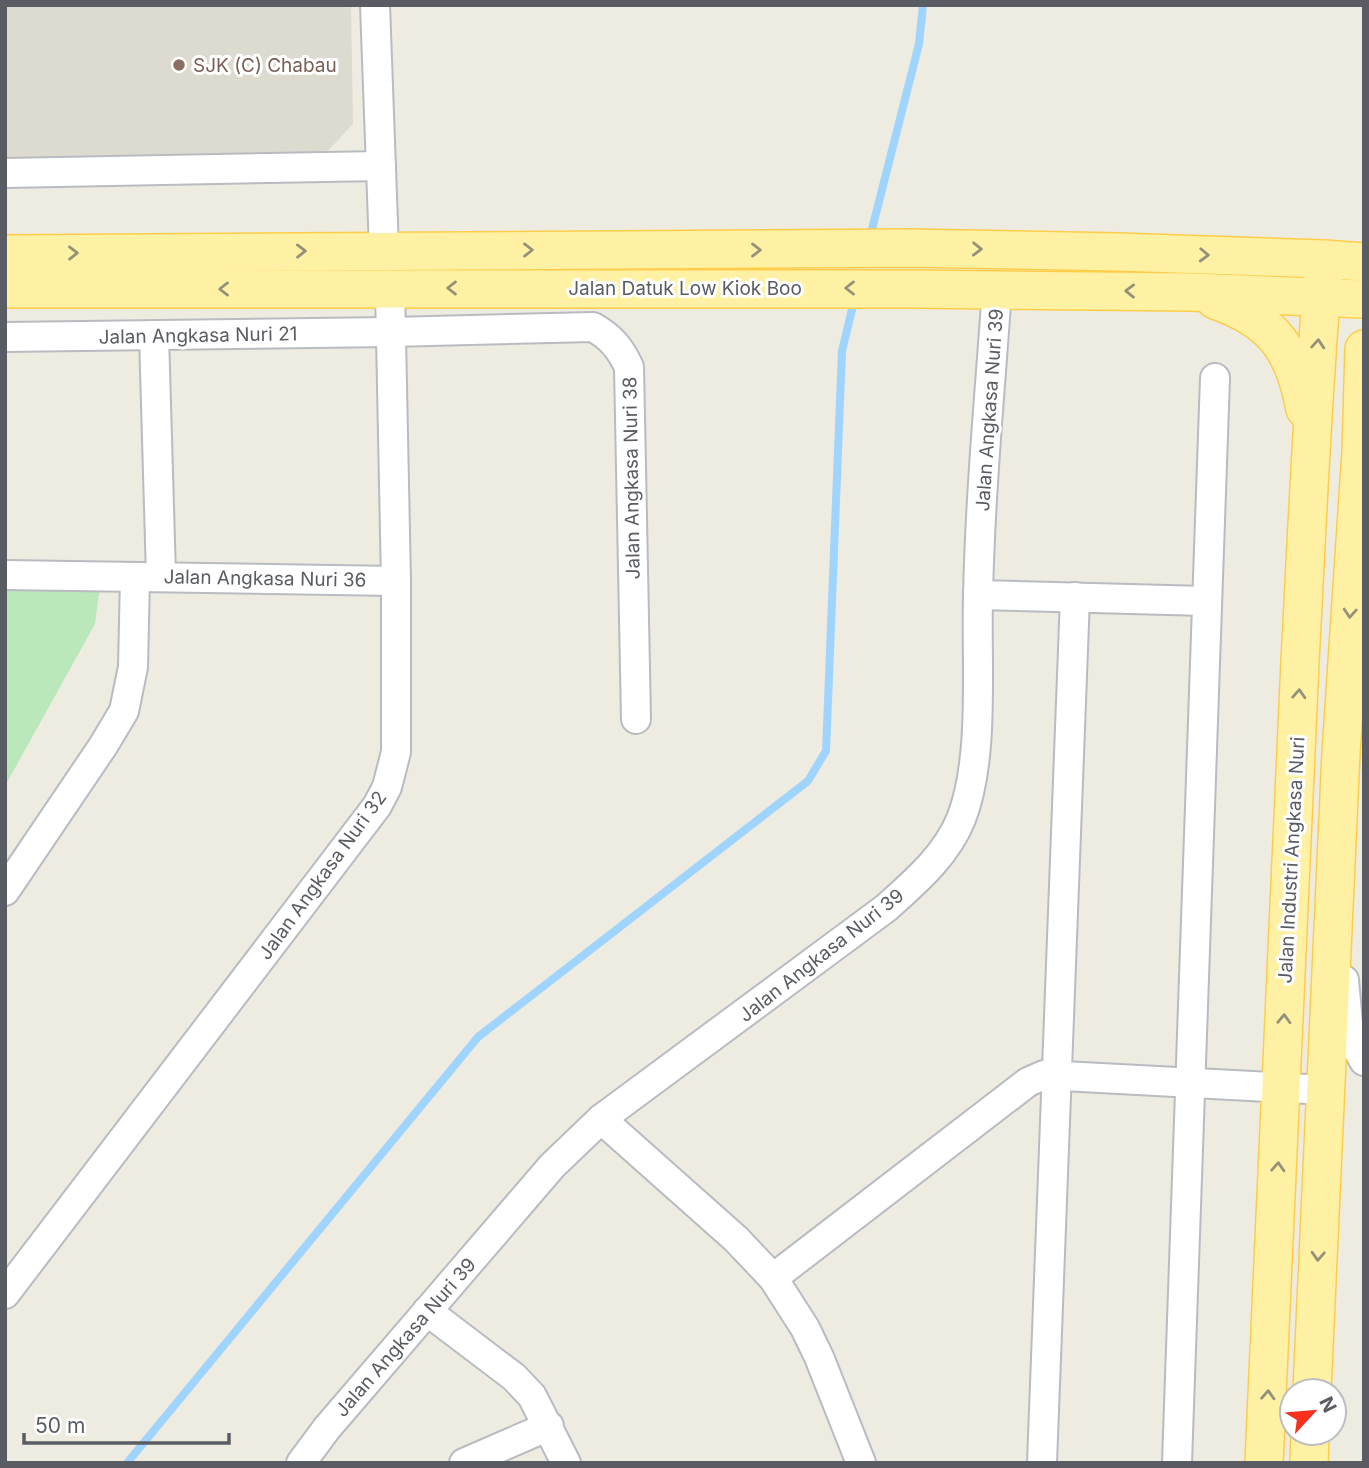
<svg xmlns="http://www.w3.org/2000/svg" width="1369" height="1468" font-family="Inter,sans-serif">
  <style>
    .education { fill: #dddacf }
    .green { fill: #bae8bb }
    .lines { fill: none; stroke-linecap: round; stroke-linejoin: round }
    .stream { stroke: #9fd4ff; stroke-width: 8 }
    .minor-casing { stroke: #b8bbc1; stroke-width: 32 }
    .major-casing { stroke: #fdcd4a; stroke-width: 40 }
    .minor { stroke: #fff; stroke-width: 28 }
    .major { stroke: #fff1a4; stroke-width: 37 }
    .oneway { stroke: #93917a }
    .education-dot { fill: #8d6e63; stroke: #fff; stroke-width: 2.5 }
    .labels { text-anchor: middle; stroke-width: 6; stroke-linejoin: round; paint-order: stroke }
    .education-label { font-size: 19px; fill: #785e54; stroke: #fff; text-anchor: start }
    .street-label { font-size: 19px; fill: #595d63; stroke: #fff }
  </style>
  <rect width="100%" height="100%" fill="#eeebe0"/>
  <!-- education -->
  <path class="education" d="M5,5H351L353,124L321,158L5,163Z"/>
  <!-- green -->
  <path class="green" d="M101,577L95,624L5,786V584Z"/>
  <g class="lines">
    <!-- stream -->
    <g class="stream">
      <path d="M870,237L919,44L923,5"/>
      <path d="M127,1463L478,1037L808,781L826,751L842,351L855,297"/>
    </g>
    <defs>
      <g id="minor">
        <path d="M375,5L384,250"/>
        <path d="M5,173L381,166"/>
        <path d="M154,335L161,576"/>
        <path d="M5,337L391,332L593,327C611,337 620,348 629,367L636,719"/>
        <path d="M5,575L396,581"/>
        <path d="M978,595L1206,601"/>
        <path d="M5,891L103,746L124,711L133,667L135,577"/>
        <path d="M1344,980L1349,1034L1364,1061"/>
        <path d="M601,1119L736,1239L773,1278L805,1328L819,1357L861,1463"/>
        <path d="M773,1278L1028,1082L1044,1075L1326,1090"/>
        <path d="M5,1294L377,806L387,787L396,752V581L390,288"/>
        <path d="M427,1311L514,1377L532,1396L566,1463"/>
        <path d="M301,1463L327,1428L552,1166L601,1119L886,908C915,882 946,856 961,819C985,759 976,663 978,597C980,495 990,392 997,289"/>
        <path d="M464,1463L549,1426"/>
        <path d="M1042,1463L1075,597"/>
        <path d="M1177,1463L1215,378"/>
      </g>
      <g id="major">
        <path d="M5,254L909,248L1119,252L1324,259L1364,262"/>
        <path d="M5,289H910L1190,292L1364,299"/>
        <path d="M1215,300C1273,320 1294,349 1305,409"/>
        <path d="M1312,1391L1341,753L1361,452L1364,349"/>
        <path d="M1264,1463C1277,1196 1287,929 1300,662C1307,532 1312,403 1323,274"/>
        <path d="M1309,1463L1310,1433"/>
      </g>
    </defs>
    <!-- minor casing -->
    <use href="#minor" class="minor-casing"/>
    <!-- major casing -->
    <use href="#major" class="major-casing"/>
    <!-- minor -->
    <use href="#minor" class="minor"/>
    <!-- major -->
    <use href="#major" class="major"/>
  </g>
  <!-- one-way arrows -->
  <defs><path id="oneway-chevron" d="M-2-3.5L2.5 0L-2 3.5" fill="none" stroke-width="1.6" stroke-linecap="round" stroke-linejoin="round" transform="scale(1.75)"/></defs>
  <g class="oneway">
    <use href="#oneway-chevron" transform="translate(977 249) rotate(1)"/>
    <use href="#oneway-chevron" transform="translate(528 250)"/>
    <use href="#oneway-chevron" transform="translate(756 250)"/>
    <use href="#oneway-chevron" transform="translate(301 251) rotate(-1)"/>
    <use href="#oneway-chevron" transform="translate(73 253) rotate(-1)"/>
    <use href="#oneway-chevron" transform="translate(1204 255) rotate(2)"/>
    <use href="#oneway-chevron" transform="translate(452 288) rotate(-180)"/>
    <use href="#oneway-chevron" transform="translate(850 288) rotate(-180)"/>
    <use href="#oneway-chevron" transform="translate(224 289) rotate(180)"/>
    <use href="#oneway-chevron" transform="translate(1130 291) rotate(-179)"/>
    <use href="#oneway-chevron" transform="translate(1318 344) rotate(-86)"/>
    <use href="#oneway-chevron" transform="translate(1350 613) rotate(94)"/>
    <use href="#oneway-chevron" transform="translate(1299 694) rotate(-87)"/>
    <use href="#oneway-chevron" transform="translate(1284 1019) rotate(-88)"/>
    <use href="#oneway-chevron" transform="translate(1278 1167) rotate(-87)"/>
    <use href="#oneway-chevron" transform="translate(1318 1256) rotate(93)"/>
    <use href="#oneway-chevron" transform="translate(1268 1395) rotate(-87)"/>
  </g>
  <!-- markers -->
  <circle class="education-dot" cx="179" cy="65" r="7"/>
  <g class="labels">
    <!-- education labels -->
    <g class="education-label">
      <text x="193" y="72">SJK (C) Chabau</text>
    </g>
    <!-- street labels -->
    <g class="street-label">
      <text x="685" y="295">Jalan Datuk Low Kiok Boo</text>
      <text transform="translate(198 335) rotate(-1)" y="7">Jalan Angkasa Nuri 21</text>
      <text transform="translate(989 410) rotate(-86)" y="7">Jalan Angkasa Nuri 39</text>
      <text transform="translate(631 478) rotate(-91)" y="7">Jalan Angkasa Nuri 38</text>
      <text transform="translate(265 578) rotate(1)" y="7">Jalan Angkasa Nuri 36</text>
      <text transform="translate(1291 860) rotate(-87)" y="7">Jalan Industri Angkasa Nuri</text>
      <text transform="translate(322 875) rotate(-54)" y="7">Jalan Angkasa Nuri 32</text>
      <text transform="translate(821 955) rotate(-38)" y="7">Jalan Angkasa Nuri 39</text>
      <text transform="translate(405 1337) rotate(-49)" y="7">Jalan Angkasa Nuri 39</text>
    </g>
  </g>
  <!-- border -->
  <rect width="1369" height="1468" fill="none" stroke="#595d63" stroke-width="14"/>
  <!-- north arrow -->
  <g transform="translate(1313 1412) rotate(64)"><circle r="33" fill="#ffffff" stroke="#bdbec1" stroke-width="2"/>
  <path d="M0-5L12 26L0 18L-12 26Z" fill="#f7311d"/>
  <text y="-10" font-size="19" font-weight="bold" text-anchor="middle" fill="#595d63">N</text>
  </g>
  <!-- scale -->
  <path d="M24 1433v10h205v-10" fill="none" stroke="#595d63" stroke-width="3.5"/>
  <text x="35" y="1433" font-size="21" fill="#595d63" stroke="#ffffff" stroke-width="5" paint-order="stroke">50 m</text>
</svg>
